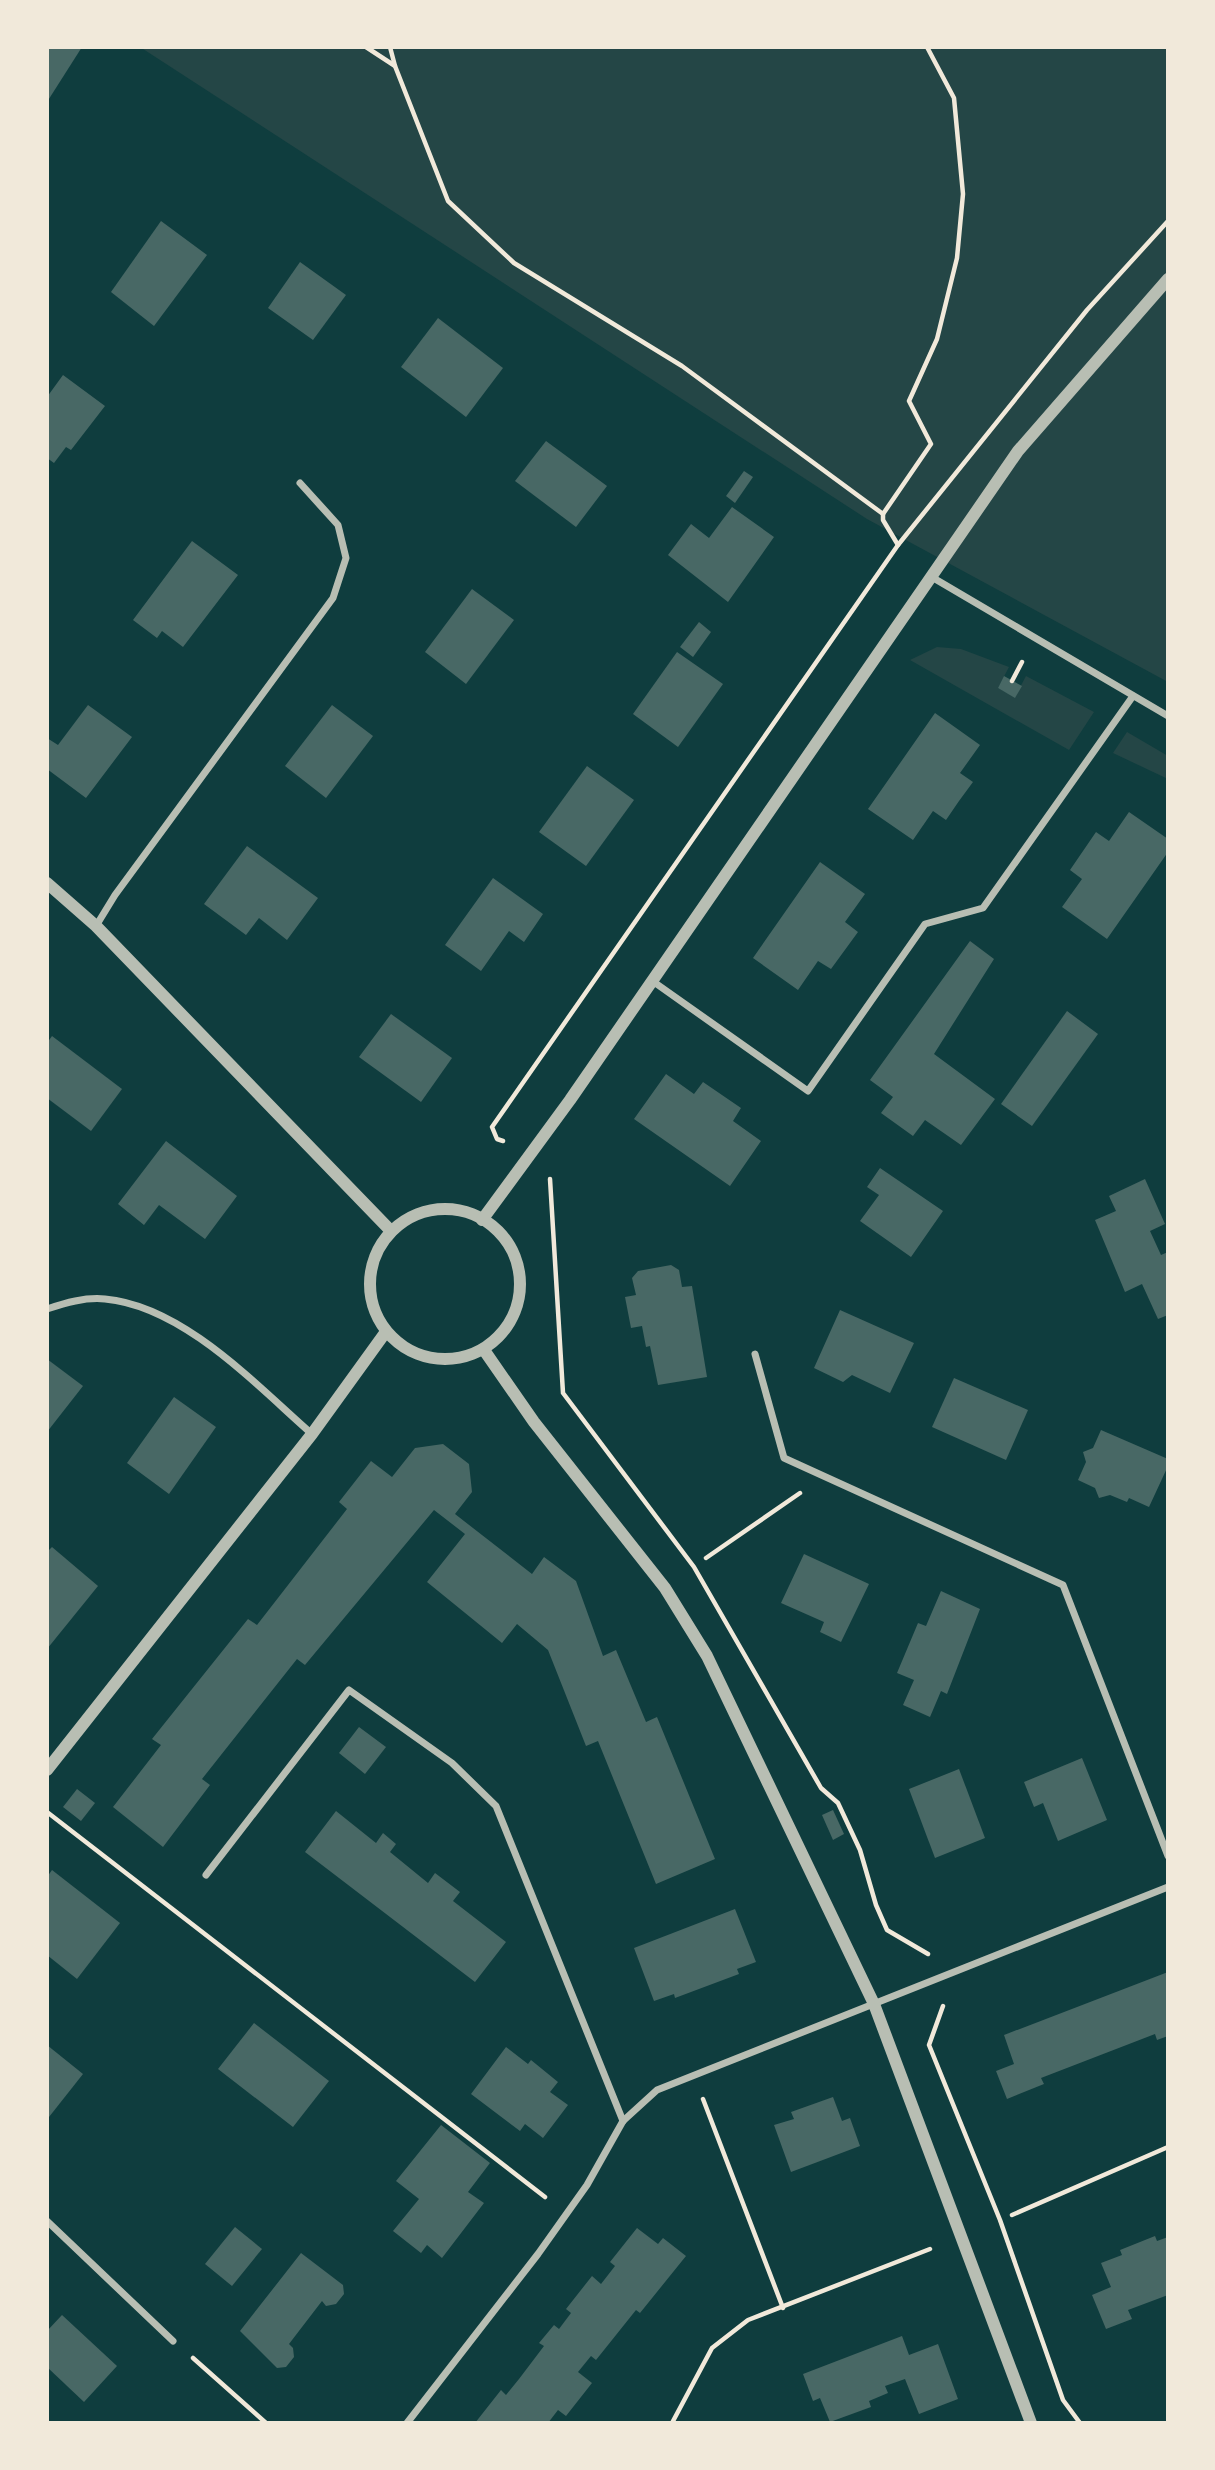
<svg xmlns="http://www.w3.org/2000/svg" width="1215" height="2470" font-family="'DM Sans',sans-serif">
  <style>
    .green { fill: #244646 }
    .building { fill: #486865 }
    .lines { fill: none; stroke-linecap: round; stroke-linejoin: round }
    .path { stroke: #f1e9da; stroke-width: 4.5 }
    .minor { stroke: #b8beb3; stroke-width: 7 }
    .tertiary { stroke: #b8beb3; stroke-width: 12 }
  </style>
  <rect width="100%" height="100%" fill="#0f3d3e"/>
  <!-- green -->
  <g class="green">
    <path d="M140,47H1168V682L867,519Z"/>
    <path d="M937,647L961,649L1009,667L998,688L1015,697L1026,676L1094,712L1069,750L910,660Z"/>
    <path d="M1127,732L1168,756V779L1113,753Z"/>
  </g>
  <!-- building -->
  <g class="building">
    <path d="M48,47H82L47,102V48Z"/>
    <path d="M161,221L207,255L154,326L111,292Z"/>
    <path d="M300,262L346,295L313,340L268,308Z"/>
    <path d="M438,318L503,368L466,417L401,367Z"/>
    <path d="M63,375L105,406L71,450L66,447L54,463L47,458V397Z"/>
    <path d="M546,441L607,486L576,527L515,481Z"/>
    <path d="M744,471L753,477L735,503L726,496Z"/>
    <path d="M732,507L774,537L728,602L668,555L691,524L709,538Z"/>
    <path d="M192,541L238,575L183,647L162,631L157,638L133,620Z"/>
    <path d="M472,589L514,620L466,684L425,652Z"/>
    <path d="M699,622L711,632L693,657L680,647Z"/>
    <path d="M677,652L723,684L678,747L633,714Z"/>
    <path d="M1004,676L1022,686L1015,698L998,688Z"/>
    <path d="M88,705L132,737L86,798L47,769V738L58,745Z"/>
    <path d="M332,705L373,736L326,798L285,766Z"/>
    <path d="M935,713L980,745L960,773L973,782L959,801L946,820L933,811L913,840L868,809Z"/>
    <path d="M587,766L634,800L586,866L539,832Z"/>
    <path d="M1129,812L1168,839V852L1107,939L1062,907L1082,879L1070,870L1096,832L1109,841Z"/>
    <path d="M247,846L318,898L287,940L259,918L246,935L204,904Z"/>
    <path d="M820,862L865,894L845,922L858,932L831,969L818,961L798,990L753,958Z"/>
    <path d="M493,878L543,914L524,942L509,931L481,971L445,945Z"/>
    <path d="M970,941L994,959L934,1054L995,1099L961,1145L925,1120L913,1136L881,1113L893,1097L870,1080Z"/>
    <path d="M1067,1011L1098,1034L1032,1126L1001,1104Z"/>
    <path d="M391,1014L452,1058L421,1102L359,1057Z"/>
    <path d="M52,1036L122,1089L91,1131L47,1098V1043Z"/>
    <path d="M666,1074L694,1094L703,1082L741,1108L733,1121L761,1141L730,1186L634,1119Z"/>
    <path d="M166,1141L237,1196L205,1239L159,1205L144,1225L118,1204Z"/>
    <path d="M880,1168L943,1211L911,1257L860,1221L879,1195L867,1187Z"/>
    <path d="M1145,1179L1165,1224L1150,1231L1161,1255L1168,1252V1315L1158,1319L1142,1284L1125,1292L1095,1220L1116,1211L1109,1196Z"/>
    <path d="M671,1265L679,1270L682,1287L692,1286L707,1377L658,1385L650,1346L646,1347L642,1326L631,1328L625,1297L636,1295L632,1278L638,1271Z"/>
    <path d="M840,1310L914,1343L890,1393L852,1375L843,1382L814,1368Z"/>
    <path d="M47,1359L83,1386L47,1432Z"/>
    <path d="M954,1378L1028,1410L1006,1460L932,1427Z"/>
    <path d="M174,1397L216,1427L169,1494L127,1463Z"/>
    <path d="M1101,1430L1168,1459V1466L1149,1507L1129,1498L1127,1502L1110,1495L1099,1498L1095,1488L1078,1480L1086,1462L1083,1452L1093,1448Z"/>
    <path d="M443,1444L469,1464L472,1492L455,1514L532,1574L544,1557L576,1581L603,1656L616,1650L646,1722L657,1717L715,1859L656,1884L598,1741L586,1746L548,1650L517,1624L502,1643L427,1582L465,1534L434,1510L305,1665L297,1659L274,1688L202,1779L210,1785L163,1847L113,1807L161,1745L152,1739L248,1619L257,1625L347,1509L339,1502L371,1461L392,1477L415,1448Z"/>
    <path d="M52,1547L98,1586L47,1649V1552Z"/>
    <path d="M804,1554L869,1584L841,1642L820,1632L824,1622L781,1603Z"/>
    <path d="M941,1591L980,1609L947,1694L941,1691L930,1717L903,1705L914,1680L897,1673L918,1623L926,1626Z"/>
    <path d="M359,1727L386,1747L365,1774L339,1753Z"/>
    <path d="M1082,1758L1107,1820L1058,1841L1043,1803L1034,1807L1024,1782Z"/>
    <path d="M959,1769L985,1838L935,1858L909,1789Z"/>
    <path d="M77,1789L95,1803L81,1821L63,1807Z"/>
    <path d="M833,1810L844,1834L833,1840L822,1815Z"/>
    <path d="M336,1811L376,1843L383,1833L396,1844L390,1852L428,1883L435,1873L460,1892L453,1901L506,1942L475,1982L305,1852Z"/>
    <path d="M52,1870L120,1923L77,1979L47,1955V1877Z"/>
    <path d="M735,1909L756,1962L737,1969L739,1974L675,1998L674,1994L654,2001L634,1948Z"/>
    <path d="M1168,1972V2036L1157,2040L1155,2034L1041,2078L1044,2084L1007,2099L996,2071L1014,2064L1004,2035Z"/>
    <path d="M254,2023L329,2081L293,2127L218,2069Z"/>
    <path d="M47,2045L83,2074L49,2117L47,2116Z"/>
    <path d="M506,2047L528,2064L531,2060L558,2082L550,2092L568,2105L543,2138L525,2124L520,2131L471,2094Z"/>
    <path d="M833,2097L842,2121L850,2118L860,2146L791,2172L774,2125L794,2119L791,2112Z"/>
    <path d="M441,2125L490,2163L468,2192L484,2203L442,2258L427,2245L421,2253L393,2231L419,2199L396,2181Z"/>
    <path d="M235,2227L262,2249L232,2286L205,2264Z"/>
    <path d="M637,2228L658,2244L663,2238L686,2256L640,2313L636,2310L596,2360L591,2356L578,2372L592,2383L566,2416L558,2410L548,2423H475L501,2390L506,2395L519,2379L544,2346L539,2343L554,2325L559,2329L571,2313L566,2309L592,2276L601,2284L615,2266L610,2262Z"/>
    <path d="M1155,2236L1157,2241L1168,2237V2295L1128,2310L1132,2319L1106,2329L1092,2295L1111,2287L1101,2263L1122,2255L1120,2250Z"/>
    <path d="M301,2253L343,2285L344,2294L336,2304L326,2306L322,2301L289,2344L293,2348L294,2357L286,2367L277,2368L240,2331Z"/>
    <path d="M62,2315L117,2366L84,2402L47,2367V2331Z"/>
    <path d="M902,2336L909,2355L938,2344L958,2399L919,2414L905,2379L885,2386L888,2393L869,2401L871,2407L830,2422L820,2398L813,2401L803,2374Z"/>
  </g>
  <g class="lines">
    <!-- path -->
    <g class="path">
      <path d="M366,47L395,66L448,201L514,263L682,366L883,514L931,444L909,401L937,339L957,258L963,194L954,98L927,47"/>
      <path d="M390,47L395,66"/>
      <path d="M883,514V520L898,545"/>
      <path d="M1012,681L1022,662"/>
      <path d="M503,1141L497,1139L492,1127L898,545L1087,310L1168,221"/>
      <path d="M550,1179L563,1393L694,1567L821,1788L838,1803L860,1850L876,1905L887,1930L928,1954"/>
      <path d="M706,1558L800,1493"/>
      <path d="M47,1812L545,2197"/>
      <path d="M943,2006L929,2045L1000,2220L1063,2400L1080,2423"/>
      <path d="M703,2099L783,2308"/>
      <path d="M1012,2215L1168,2147"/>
      <path d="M193,2358L266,2423"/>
      <path d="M672,2423L712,2348L748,2320L930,2249"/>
    </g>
    <!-- minor -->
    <g class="minor">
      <path d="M930,576L1168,716"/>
      <path d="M96,926L115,895L333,598L346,558L338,525L300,483"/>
      <path d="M651,980L808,1091L925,924L983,908L1133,696"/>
      <path d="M47,1309C65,1303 85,1297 105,1299C183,1306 256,1385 312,1434"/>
      <path d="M755,1354L784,1458L1063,1585L1168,1856"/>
      <path d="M206,1875L349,1690L452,1763L496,1806L623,2121"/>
      <path d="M47,2221L173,2341"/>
      <path d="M407,2423L538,2254L587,2185L623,2121L657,2090L1168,1887"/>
    </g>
    <!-- tertiary -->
    <g class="tertiary">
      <path d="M47,883L96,926L391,1231"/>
      <circle cx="445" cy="1284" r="75"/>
      <path d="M482,1220L570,1100L1018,451L1168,279"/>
      <path d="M484,1350L534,1422L665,1588L707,1656L874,2004L1031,2423"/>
      <path d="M47,1770L312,1434L385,1333"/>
    </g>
  </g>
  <!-- border -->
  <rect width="1215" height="2470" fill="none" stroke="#f1e9da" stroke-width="98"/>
</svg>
